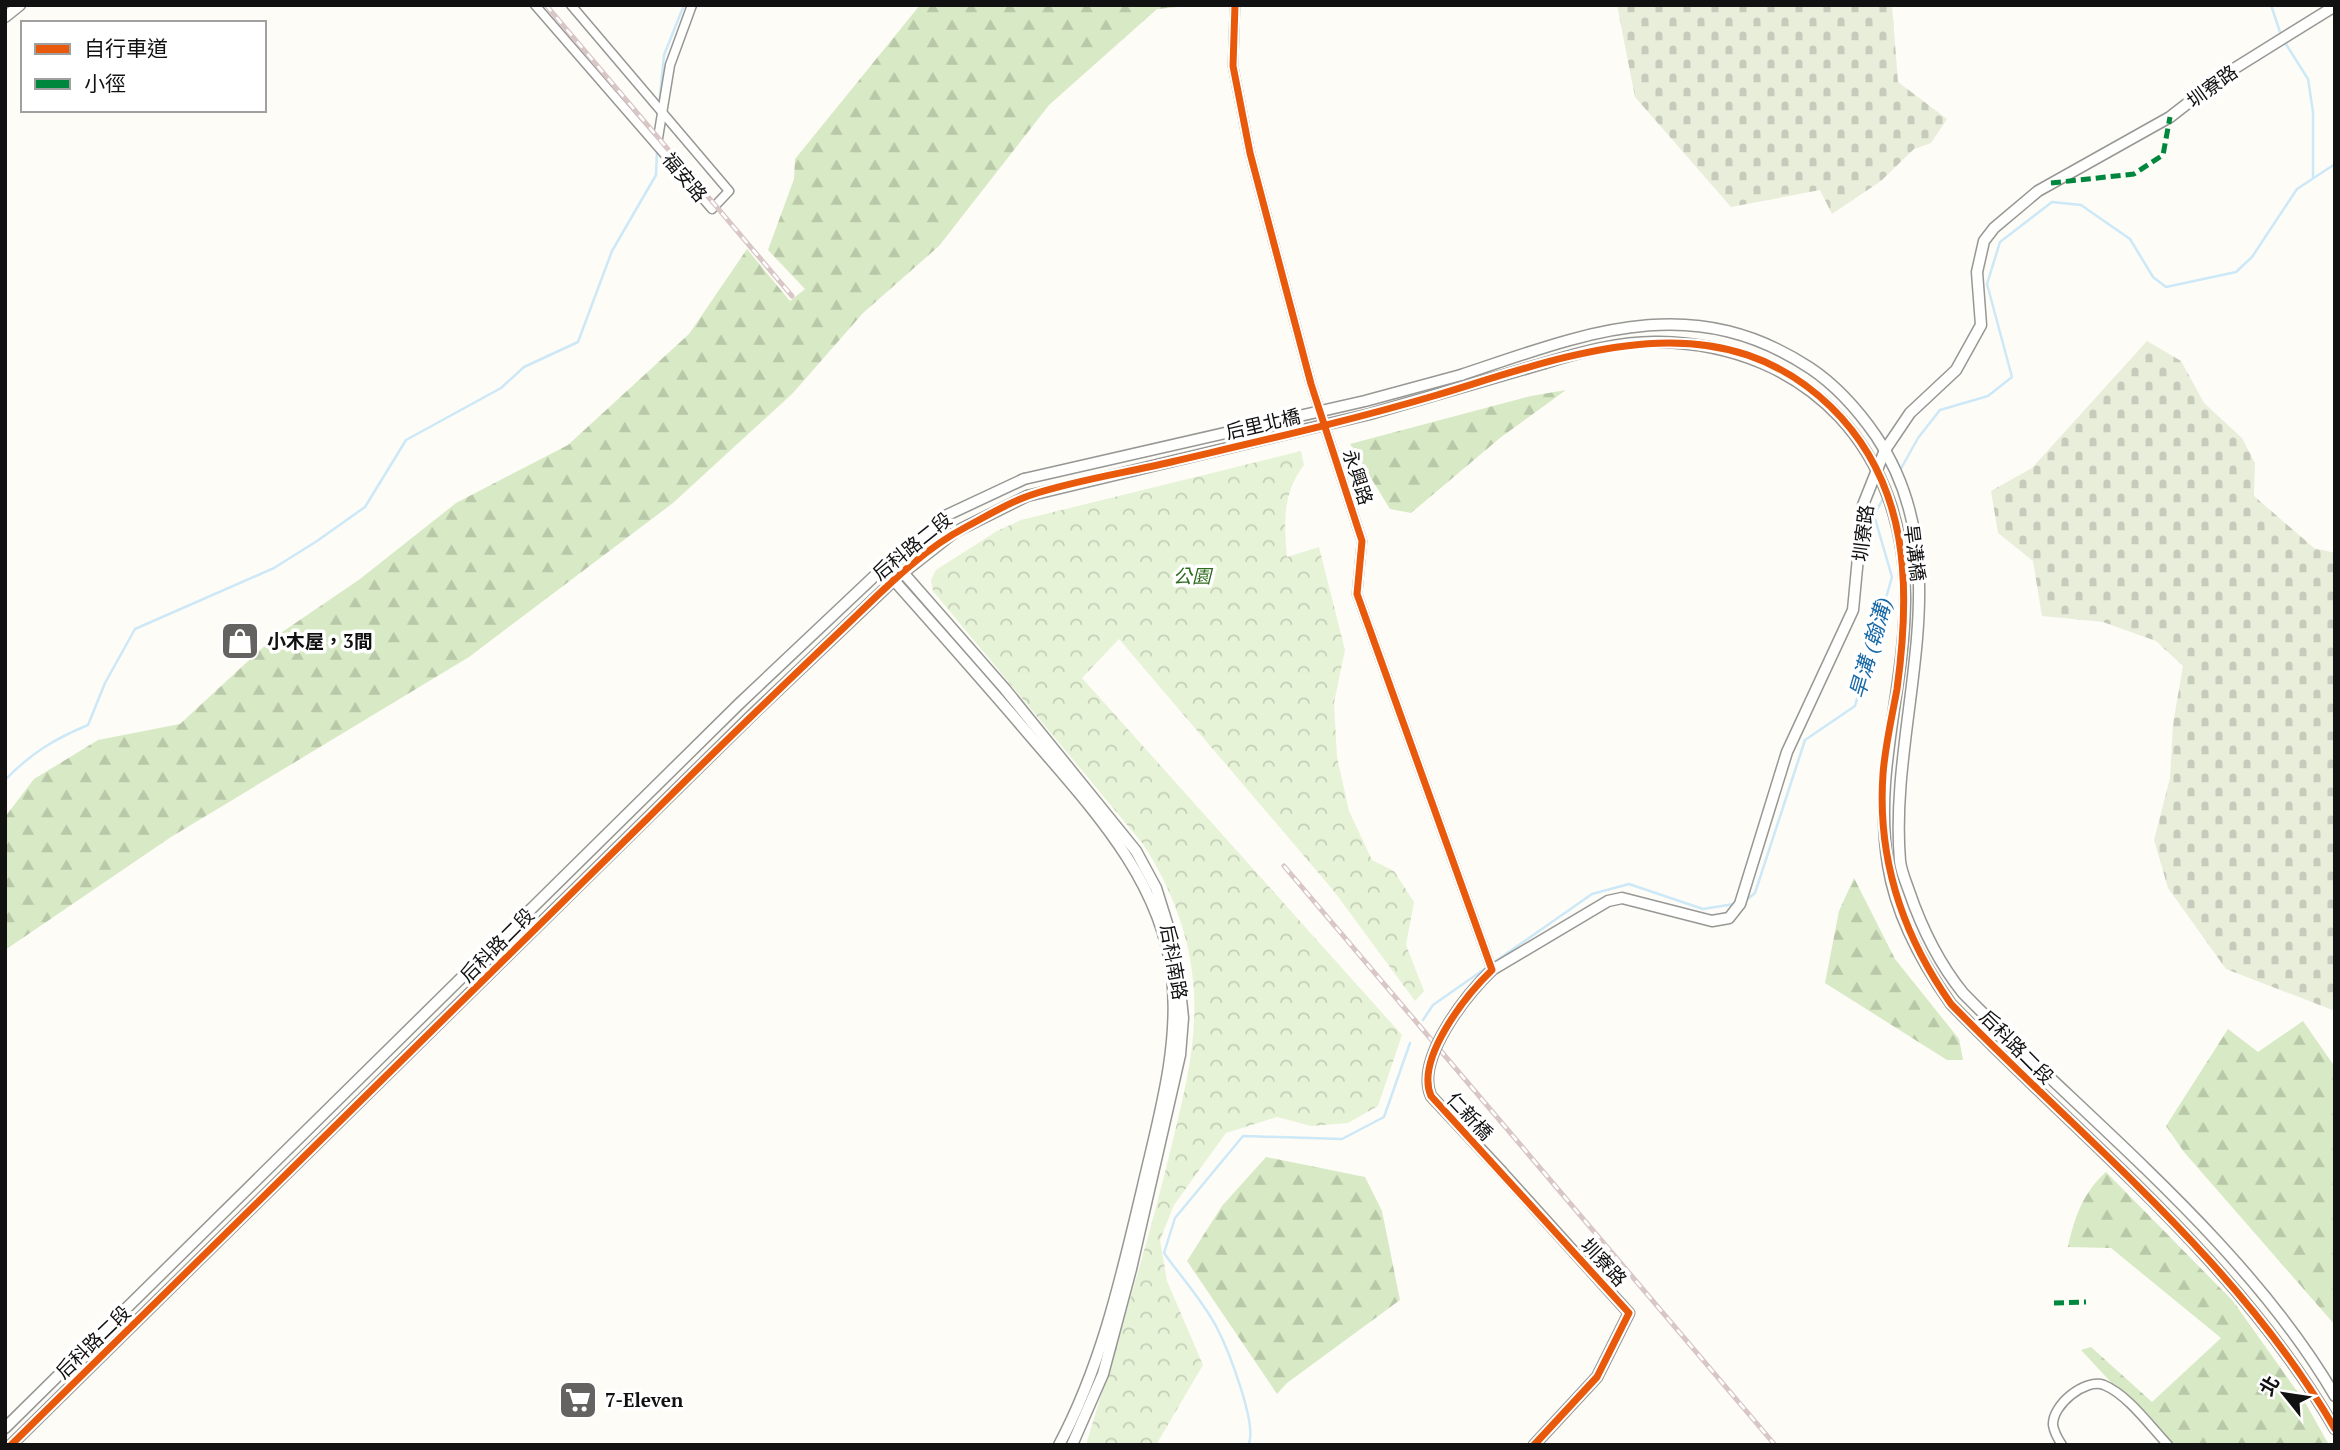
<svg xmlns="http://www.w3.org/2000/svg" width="2340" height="1450" font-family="'PT Serif','Noto Sans TC',serif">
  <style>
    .forest { fill: url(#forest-firs) }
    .cemetery { fill: url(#cemetery-stones) }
    .park { fill: url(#park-crowns) }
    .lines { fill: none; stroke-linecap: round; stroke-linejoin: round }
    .stream { stroke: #cde8f7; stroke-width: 2.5 }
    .minor-casing { stroke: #979795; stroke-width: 11 }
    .tertiary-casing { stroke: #979795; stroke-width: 13 }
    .minor { stroke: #fffffe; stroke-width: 8 }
    .tertiary { stroke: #fffffe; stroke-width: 10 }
    .rail-casing { stroke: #d9c6c7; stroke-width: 5 }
    .rail { stroke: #fff; stroke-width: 2.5; stroke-dasharray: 8; stroke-linecap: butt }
    .tertiary-bridge-casing { stroke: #979795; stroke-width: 13; stroke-linecap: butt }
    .tertiary-bridge { stroke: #fffffe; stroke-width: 10 }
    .quiet { stroke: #00873e; stroke-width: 5; stroke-dasharray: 10 5; stroke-linecap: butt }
    .cycleway-casing { stroke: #fff; stroke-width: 11 }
    .cycleway { stroke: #e8590c; stroke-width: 7 }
    .labels { text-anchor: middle; stroke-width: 7; stroke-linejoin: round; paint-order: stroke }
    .street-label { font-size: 19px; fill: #111; stroke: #fff }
    .park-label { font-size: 19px; font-style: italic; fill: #2f6b1f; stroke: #fff }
    .poi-label { font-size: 19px; font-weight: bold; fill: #111; stroke: #fff; text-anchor: start }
    .water-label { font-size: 21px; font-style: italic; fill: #1768a6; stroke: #fff }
  </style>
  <defs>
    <pattern id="forest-firs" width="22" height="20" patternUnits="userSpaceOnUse" patternTransform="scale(1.75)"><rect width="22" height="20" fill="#d8eac5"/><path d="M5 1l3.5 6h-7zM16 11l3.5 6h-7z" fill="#b8c8a8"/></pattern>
    <pattern id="cemetery-stones" width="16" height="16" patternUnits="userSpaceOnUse" patternTransform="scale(1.75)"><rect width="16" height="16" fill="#e9eedb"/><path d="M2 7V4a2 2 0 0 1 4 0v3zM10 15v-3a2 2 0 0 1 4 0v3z" fill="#c7cbbb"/></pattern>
    <pattern id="park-crowns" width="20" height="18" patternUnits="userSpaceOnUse" patternTransform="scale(1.75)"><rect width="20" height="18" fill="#e7f3d7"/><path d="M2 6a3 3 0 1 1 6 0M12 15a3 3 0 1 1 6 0" fill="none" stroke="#c5cfb8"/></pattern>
  </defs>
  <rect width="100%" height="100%" fill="#fdfcf7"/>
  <!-- forest -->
  <g class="forest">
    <path d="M920,5H1201L1157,9L1049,105L939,246L863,313L793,393L673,503L469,657L171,837L5,950V817L34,779L98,740L180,724L272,639L360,579L456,503L568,445L689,334L747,249L790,301L805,289L768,250L794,179L795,159Z"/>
    <path d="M1566,390L1500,438L1411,513L1390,509L1350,444L1531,396Z"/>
    <path d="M1854,878L1895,959L1959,1039L1963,1060H1947L1825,983L1839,911Z"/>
    <path d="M2303,1021L2335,1067V1325L2184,1152L2166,1126L2228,1029L2258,1052Z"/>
    <path d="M1266,1157L1365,1177L1382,1211L1400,1300L1287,1383L1277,1394L1187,1261L1222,1206Z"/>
    <path d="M2106,1172L2233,1301L2306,1404L2329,1445H2169L2081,1350L2091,1347L2152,1402L2221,1338L2111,1248L2068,1247C2074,1218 2084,1191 2106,1172Z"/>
  </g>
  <!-- cemetery -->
  <g class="cemetery">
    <path d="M1617,5H1892L1898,82L1947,119L1931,143L1914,149L1881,181L1832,214L1820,190L1731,207L1635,97Z"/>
    <path d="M2147,341L2181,361L2204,403L2242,438L2255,463L2254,496L2314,548L2335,553V1011L2226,969L2168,888L2154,840L2170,778L2173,724L2183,666L2156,641L2103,622L2042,616L2033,561L1998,533L1991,491L2032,468Z"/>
  </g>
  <!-- park -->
  <path class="park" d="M1301,451L1304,465C1282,494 1284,522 1287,557L1319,547L1345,650L1334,703L1337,757L1349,811L1372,860L1394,871L1414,902L1406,945L1424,991L1415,1001L1333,890L1119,639L1082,678L1402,1035L1378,1106L1348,1123L1311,1126L1277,1117L1226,1133L1174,1205L1160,1240L1167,1281L1203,1365L1156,1445H1086C1116,1345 1148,1245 1172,1144C1184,1094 1197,1044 1194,992C1191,938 1172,889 1143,844L933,591L931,580L936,570L997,531L1021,520Z"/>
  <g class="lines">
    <!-- stream -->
    <g class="stream">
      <path d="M2271,5L2281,35"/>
      <path d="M2284,41L2308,79L2313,112V177"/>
      <path d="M659,106L664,55L684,5"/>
      <path d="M1898,474L1918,438L1940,410L1988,396L2012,377L1987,284L2000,242L2052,202L2081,205L2130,239L2153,277L2166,287L2236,272L2252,257L2297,189L2335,164"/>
      <path d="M5,780C30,754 54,739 88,725L105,683L135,629L274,568L317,541L365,507L406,440L501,388L524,367L578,342L612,251L656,175L657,151"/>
      <path d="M1744,902L1755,893L1805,740L1855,706L1892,577L1874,515L1884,497"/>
      <path d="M1423,1020L1433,1005L1592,894L1629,884L1703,909L1734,904"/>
      <path d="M1248,1445C1259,1427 1227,1347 1217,1328C1203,1301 1181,1277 1164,1253L1175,1218L1243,1136L1342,1139L1384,1117L1410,1043"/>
    </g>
    <defs>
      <g id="minor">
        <path d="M535,5L712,209L729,191L571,5"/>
        <path d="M1235,5L1233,66L1250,153L1311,384L1362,541L1357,594L1492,970"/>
        <path d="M657,144L670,65L692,5"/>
        <path d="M2062,1445C2058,1439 2054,1432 2053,1425C2052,1405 2085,1378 2104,1385C2128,1395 2150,1426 2168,1445"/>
      </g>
      <g id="tertiary">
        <path d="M5,17L20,5"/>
        <path d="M1545,363C1581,352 1621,341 1659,342C1810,345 1907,452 1905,602C1904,692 1873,774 1888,865C1896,916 1922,963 1951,1004C2084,1141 2238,1261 2335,1429"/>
        <path d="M1461,375C1584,334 1690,289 1810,368C1837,386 1858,410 1876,436C1964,566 1888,719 1900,861C1901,871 1906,882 1909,891C1922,929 1938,962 1963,993C2088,1121 2245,1242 2335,1396"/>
        <path d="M892,560L1005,689L1136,851L1156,888L1176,952L1183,1018L1180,1055L1131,1269L1103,1374L1072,1445"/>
        <path d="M883,568C931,622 979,676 1026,731C1087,803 1161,877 1172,976C1180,1048 1158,1120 1142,1190C1121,1278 1102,1364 1059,1445"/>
        <path d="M1492,970L1608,901L1622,898L1712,921L1729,918L1740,904L1787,752L1853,610L1863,505L1885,450L1910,413L1956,370L1981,325L1977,272L1984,241L1994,228L2038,191L2170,117L2224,75L2335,6"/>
        <path d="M1502,1172L1629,1313L1597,1377L1534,1445"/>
        <path d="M5,1428L740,703L883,568L945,516L1024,479"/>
        <path d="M11,1445L752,715L894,580L955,532L1027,496"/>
      </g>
    </defs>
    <!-- minor casing -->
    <use href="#minor" class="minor-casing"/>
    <!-- tertiary casing -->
    <use href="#tertiary" class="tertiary-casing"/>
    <!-- minor -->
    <use href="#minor" class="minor"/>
    <!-- tertiary -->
    <use href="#tertiary" class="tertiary"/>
    <defs>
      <g id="rail">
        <path d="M546,5L792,296"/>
        <path d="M1284,866L1775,1445"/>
      </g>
    </defs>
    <!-- rail casing -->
    <use href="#rail" class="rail-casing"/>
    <!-- rail -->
    <use href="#rail" class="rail"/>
    <defs>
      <g id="tertiary-bridge">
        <path d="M1024,479L1365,401L1461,375"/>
        <path d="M1027,496L1370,414L1545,363"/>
        <path d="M1492,970C1466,995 1415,1059 1431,1096L1502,1172"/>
      </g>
    </defs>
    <!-- tertiary-bridge casing -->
    <use href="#tertiary-bridge" class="tertiary-bridge-casing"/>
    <!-- tertiary-bridge -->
    <use href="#tertiary-bridge" class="tertiary-bridge"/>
    <!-- quiet -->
    <g class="quiet">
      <path d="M2051,183L2134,174L2163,155L2170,117"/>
      <path d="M2054,1303L2086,1302"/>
    </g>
    <defs>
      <g id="cycleway">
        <path d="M1235,5L1233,66L1250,153L1311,384L1362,541L1357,594L1492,970C1466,995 1415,1059 1431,1096L1629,1313L1597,1377L1534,1445"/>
        <path d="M11,1445C223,1235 436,1027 648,818C709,757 771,697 834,637C875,599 916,553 966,527C987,516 1009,502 1031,495C1076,480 1125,473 1171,462C1260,441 1349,421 1437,395C1567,356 1716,295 1831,407C1910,484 1911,587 1897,689C1892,717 1885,746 1883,774C1877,859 1903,936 1951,1004C2084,1141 2238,1261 2335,1429"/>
      </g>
    </defs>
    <!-- cycleway casing -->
    <use href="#cycleway" class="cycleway-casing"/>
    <!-- cycleway -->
    <use href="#cycleway" class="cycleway"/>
  </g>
  <!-- icons -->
  <defs>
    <symbol id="shop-square" viewBox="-11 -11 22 22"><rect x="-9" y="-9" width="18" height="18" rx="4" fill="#646362" stroke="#fff"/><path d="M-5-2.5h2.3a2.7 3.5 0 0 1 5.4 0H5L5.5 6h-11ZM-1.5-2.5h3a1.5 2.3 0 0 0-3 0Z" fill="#fff"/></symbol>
    <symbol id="supermarket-square" viewBox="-11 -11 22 22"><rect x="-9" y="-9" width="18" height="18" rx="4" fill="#646362" stroke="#fff"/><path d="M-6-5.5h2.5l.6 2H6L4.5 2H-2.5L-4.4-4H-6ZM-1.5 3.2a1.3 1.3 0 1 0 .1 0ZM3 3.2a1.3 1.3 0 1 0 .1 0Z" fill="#fff"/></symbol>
  </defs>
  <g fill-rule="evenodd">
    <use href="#shop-square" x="218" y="619" width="44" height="44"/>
    <use href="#supermarket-square" x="556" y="1378" width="44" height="44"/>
  </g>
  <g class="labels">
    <!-- street labels -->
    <g class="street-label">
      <text transform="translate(2212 86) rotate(-36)" y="7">圳寮路</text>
      <text transform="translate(685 177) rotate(50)" y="7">福安路</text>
      <text transform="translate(1263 424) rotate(-13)" y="7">后里北橋</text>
      <text transform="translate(1358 477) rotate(72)" y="7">永興路</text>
      <text transform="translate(1863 533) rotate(-83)" y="7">圳寮路</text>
      <text transform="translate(912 546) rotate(-39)" y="7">后科路二段</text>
      <text transform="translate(1915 553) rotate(83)" y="7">旱溝橋</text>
      <text transform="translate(497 945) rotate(-45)" y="7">后科路二段</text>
      <text transform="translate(1174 962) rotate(80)" y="7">后科南路</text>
      <text transform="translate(2017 1047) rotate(45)" y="7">后科路二段</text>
      <text transform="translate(1470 1116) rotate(47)" y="7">仁新橋</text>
      <text transform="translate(1604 1262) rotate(47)" y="7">圳寮路</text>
      <text transform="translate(93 1342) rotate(-44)" y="7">后科路二段</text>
    </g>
    <!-- park labels -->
    <g class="park-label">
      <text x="1192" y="583">公園</text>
    </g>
    <!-- poi labels -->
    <g class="poi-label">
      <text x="267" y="648">小木屋，3間</text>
      <text x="605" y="1407">7-Eleven</text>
    </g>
    <!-- water labels -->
    <g class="water-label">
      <text transform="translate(1871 648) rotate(-74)" y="7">旱溝 (翰溝)</text>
    </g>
  </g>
  <!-- border -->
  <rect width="2340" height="1450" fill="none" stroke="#111111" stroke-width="14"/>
  <!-- legend -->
  <rect x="21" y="21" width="245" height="91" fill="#ffffff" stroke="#a0a0a0" stroke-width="2"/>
  <rect x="35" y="44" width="35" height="10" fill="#e8590c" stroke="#a0a0a0" stroke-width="2"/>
  <text x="84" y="56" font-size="21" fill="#111111">自行車道</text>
  <rect x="35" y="79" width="35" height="10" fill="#00873e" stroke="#a0a0a0" stroke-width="2"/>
  <text x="84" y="91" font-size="21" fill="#111111">小徑</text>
  <!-- north arrow -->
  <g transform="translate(2284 1394) rotate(300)" stroke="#ffffff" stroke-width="5" paint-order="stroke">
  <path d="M0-5L12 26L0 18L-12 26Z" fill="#111111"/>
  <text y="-10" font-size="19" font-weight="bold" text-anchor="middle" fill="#111111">北</text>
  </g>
</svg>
